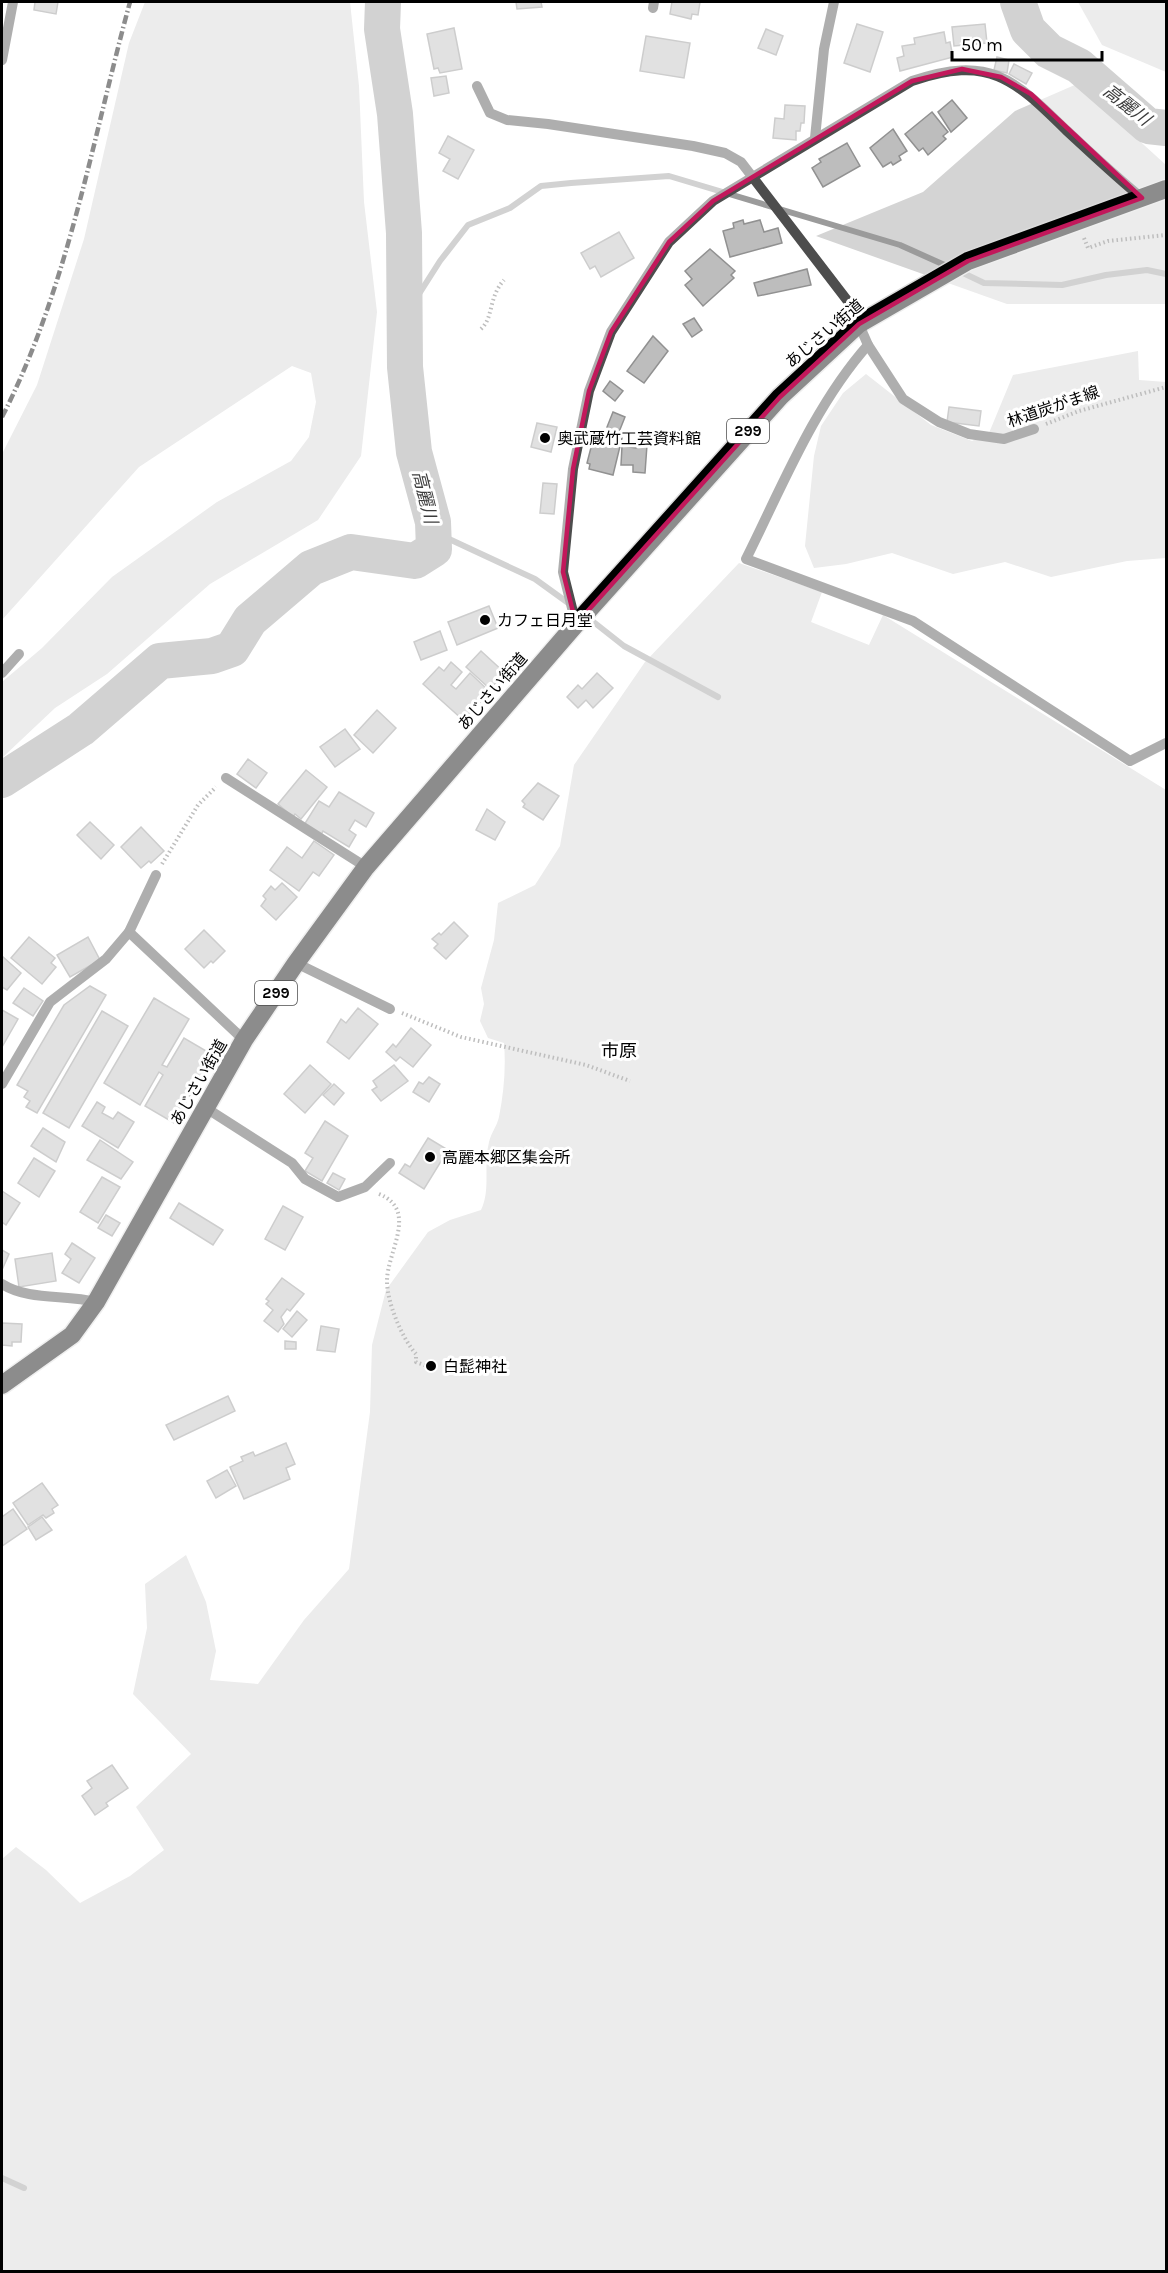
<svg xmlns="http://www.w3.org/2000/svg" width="1168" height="2273" font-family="Karla,'Noto Sans JP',sans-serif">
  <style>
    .green { fill: #d4d4d4 }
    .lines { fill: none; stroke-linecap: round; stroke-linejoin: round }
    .stream { stroke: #9b9b9b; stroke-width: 6 }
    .river { stroke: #9b9b9b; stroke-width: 36 }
    .building { fill: #bdbdbd; stroke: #919191; stroke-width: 1.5 }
    .highway-casing { stroke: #dbdbdb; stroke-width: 21 }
    .path { stroke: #6f6f6f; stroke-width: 4; stroke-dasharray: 1.5 3; stroke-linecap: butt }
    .minor { stroke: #4d4d4d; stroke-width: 10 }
    .highway { stroke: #000; stroke-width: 18 }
    .rail { stroke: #000; stroke-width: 4.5; stroke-dasharray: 9 3 1.5 3; stroke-linecap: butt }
    .marked { fill: none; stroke: #c2185b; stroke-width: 4.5; stroke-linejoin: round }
    .poi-dot { fill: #000; stroke: #fff; stroke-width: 2 }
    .labels { text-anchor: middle; stroke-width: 6; stroke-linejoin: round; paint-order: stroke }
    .shield { fill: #fff; stroke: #4c4c4c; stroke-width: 1.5 }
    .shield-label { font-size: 15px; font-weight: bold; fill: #000 }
    .street-label { font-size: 16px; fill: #000; stroke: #fff }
    .poi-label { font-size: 16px; fill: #000; stroke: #fff; text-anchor: start }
    .water-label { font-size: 18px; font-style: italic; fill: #3c3c3c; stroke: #fff }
    .neighbourhood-label { font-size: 18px; fill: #000; stroke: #fff }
  </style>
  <rect width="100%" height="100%" fill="#fff"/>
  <!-- green -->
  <g class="green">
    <path d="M145,2H350L359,86L364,202L377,312L361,456L318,520L210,584L107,674L55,708L2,758V682L42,648L112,577L217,502L291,461L309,437L316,402L311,373L292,366L139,467L2,620V454L37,385L84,239L129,43Z"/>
    <path d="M1078,2H1166V72L1102,45Z"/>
    <path d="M1077,84L1166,165V304H1007L816,236L923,192L1015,111Z"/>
    <path d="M1138,351L1139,380L1166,382V558L1127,561L1051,577L1005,562L953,574L892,553L846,564L814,568L805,546L814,456L821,426L843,393L866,374L931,425L972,441L989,433L1013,375Z"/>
    <path d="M739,563L822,592L811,622L869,645L883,615L1166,790V2271H2V1859L16,1847L46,1870L80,1903L130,1876L164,1850L136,1807L191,1754L133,1694L147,1628L145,1584L186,1555L206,1602L216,1651L210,1680L258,1684L304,1620L349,1569L370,1412L372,1345L386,1290L428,1232L450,1220L481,1210C491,1189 483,1167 489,1142C491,1133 497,1126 499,1117C504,1092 506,1067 504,1043L488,1038L480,1021L484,1004L481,988L494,940L498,903L535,885L560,846L574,765L645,662Z"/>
  </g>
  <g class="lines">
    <!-- stream -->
    <g class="stream">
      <path d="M959,271L984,283L1062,285L1106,275L1147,270L1166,274"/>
      <path d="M405,316L440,261L468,225L510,208L541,186L571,183L669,176L900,245L949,267"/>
      <path d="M434,532L535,579L571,605"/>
      <path d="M586,616L624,646L718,697"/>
      <path d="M2,2178L24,2188"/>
    </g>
    <!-- river -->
    <g class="river">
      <path d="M1018,2L1028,30L1049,51L1079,66L1148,126L1166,128"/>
      <path d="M2,780L81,729L160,661L212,656L232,649L250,620L311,568L351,552L415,561L434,549L433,522L414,452L405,367L404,233L395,114L382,29L383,2"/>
    </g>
  </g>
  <!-- building -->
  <g class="building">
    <path d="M35,2H66H58L56,14L34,10Z"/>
    <path d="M516,2H541L542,7L517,9Z"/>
    <path d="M672,2H700L698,15L692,14L691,19L670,14Z"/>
    <path d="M857,24L883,32L870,72L844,63Z"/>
    <path d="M985,24L987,43L954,46L952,27Z"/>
    <path d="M454,28L462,69L440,73L438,68L434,69L427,34Z"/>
    <path d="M766,29L783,36L776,55L758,48Z"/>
    <path d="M944,32L946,43L950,42L953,57L900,71L897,58L904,56L902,46L915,44L914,38Z"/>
    <path d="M646,36L690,43L684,78L640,71Z"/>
    <path d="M997,57L1009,60L1007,73L994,70Z"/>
    <path d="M1014,64L1032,73L1026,84L1009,74Z"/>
    <path d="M446,76L449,93L434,96L431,78Z"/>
    <path d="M952,100L967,118L951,132L938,112Z"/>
    <path d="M785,105L805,106L804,123H801L800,131H796V140L773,138L775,118L784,119Z"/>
    <path d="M932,112L948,132L943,136L946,139L928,155L923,148L919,151L905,134Z"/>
    <path d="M893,129L907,151L899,156L901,160L893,165L891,162L883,167L870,148Z"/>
    <path d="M448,136L474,150L458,179L443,171L450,159L439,153Z"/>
    <path d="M847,143L860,166L823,187L812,168L821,162L819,159Z"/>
    <path d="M743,220L744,224L760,220L764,232L778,228L782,243L730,257L723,231L734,228L733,223Z"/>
    <path d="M619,232L634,258L601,277L595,266L590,269L581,253Z"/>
    <path d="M710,249L735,271L731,275L734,278L703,306L685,285L692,279L685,271Z"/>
    <path d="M807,269L811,285L758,296L754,283Z"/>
    <path d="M694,318L702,330L692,337L683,324Z"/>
    <path d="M653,336L668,351L644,383L627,371Z"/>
    <path d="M610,381L623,391L615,401L603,391Z"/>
    <path d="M949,407L981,411L979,426L947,422Z"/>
    <path d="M613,412L625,417L619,432L607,427Z"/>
    <path d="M537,423L557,427L551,452L531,447Z"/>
    <path d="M595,432L622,438L613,475L589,469L590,464L587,463Z"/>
    <path d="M637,444L647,445L645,473L633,472V465H621L622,446L636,448Z"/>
    <path d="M543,483L557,484L554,514L540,513Z"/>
    <path d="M489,606L498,628L457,645L448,622Z"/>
    <path d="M440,631L447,650L421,660L414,642Z"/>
    <path d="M481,651L505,673L490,689L466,667Z"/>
    <path d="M451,662L462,672L451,685L456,689L470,673L490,692L463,720L423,684L439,667L444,671Z"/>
    <path d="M597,673L613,688L593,708L586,700L578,708L567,697L578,685L582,689Z"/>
    <path d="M377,710L396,728L373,753L354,735Z"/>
    <path d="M345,729L360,749L335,767L320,747Z"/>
    <path d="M248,759L267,773L256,788L237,774Z"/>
    <path d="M306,770L327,787L301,819L295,814L293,817L278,804Z"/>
    <path d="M538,783L559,796L543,820L523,807L525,804L522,801Z"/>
    <path d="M339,792L374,813L366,827L355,820L349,830L356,835L349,847L323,831L321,835L304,825L319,801L329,807Z"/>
    <path d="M487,809L505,822L495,840L476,830Z"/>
    <path d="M90,822L114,845L101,859L77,835Z"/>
    <path d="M141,827L164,851L151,863L149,861L141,868L121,847Z"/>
    <path d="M314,841L334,855L319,876L313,872L299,891L270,870L287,847L302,858Z"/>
    <path d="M282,883L297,897L276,920L261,906L266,899L263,896L271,886L275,890Z"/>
    <path d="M454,922L468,936L446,959L434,948L438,944L432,939L439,933L441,935Z"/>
    <path d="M204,930L225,951L213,963L211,961L204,968L185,949Z"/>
    <path d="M29,937L55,958L51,963L56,967L42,984L11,958Z"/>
    <path d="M88,937L100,960L70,977L57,955Z"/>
    <path d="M2,956L21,973L7,990L2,987Z"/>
    <path d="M90,986L106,995L37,1113L26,1107L30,1101L24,1097L28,1091L17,1085L64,1005Z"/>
    <path d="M24,988L43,1001L33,1016L13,1003Z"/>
    <path d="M154,998L189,1019L162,1065L167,1067L184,1038L213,1055L174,1123L145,1106L163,1075L159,1072L140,1105L104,1083Z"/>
    <path d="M358,1008L378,1024L349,1059L327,1042L341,1019L346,1023Z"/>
    <path d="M2,1010L18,1019L2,1047Z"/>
    <path d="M102,1011L128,1026L69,1128L43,1113Z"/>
    <path d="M411,1028L431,1045L413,1067L400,1057L396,1061L386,1052L393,1044L396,1047Z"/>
    <path d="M310,1065L331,1084L305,1113L284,1094Z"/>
    <path d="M394,1065L408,1081L381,1101L372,1090L377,1087L373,1081Z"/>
    <path d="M429,1077L440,1084L429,1102L413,1092L419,1082L423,1084Z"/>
    <path d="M334,1084L344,1093L334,1105L323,1095Z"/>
    <path d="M97,1102L105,1107L102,1113L113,1119L118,1112L134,1122L118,1148L82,1126Z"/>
    <path d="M325,1121L348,1136L322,1181L305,1171L313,1158L305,1153Z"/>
    <path d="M43,1128L65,1142L56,1162L31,1146Z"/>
    <path d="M428,1138L448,1150L424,1189L399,1173L405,1164L410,1167Z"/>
    <path d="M100,1140L133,1162L121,1179L87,1160Z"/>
    <path d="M34,1158L55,1171L39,1197L18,1183Z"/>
    <path d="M333,1173L345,1179L339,1190L327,1183Z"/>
    <path d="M102,1177L120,1187L98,1223L80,1212Z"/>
    <path d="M2,1191L20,1203L6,1225L2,1222Z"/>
    <path d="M179,1203L223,1230L213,1245L170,1218Z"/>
    <path d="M283,1206L303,1217L285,1250L265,1239Z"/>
    <path d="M106,1215L120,1223L112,1236L98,1228Z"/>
    <path d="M72,1243L95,1258L79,1283L62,1273L71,1259L65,1254Z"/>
    <path d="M2,1250L9,1254L2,1270Z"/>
    <path d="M52,1253L56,1281L19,1287L15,1259Z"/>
    <path d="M282,1278L304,1294L290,1311L287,1309L281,1317L284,1324L278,1332L264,1321L273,1310L266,1304L269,1301L266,1299Z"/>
    <path d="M297,1311L307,1320L292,1337L283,1329Z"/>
    <path d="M2,1323L22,1324L21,1342H12V1346L2,1345Z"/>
    <path d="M321,1326L339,1329L335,1352L317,1350Z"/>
    <path d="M285,1341L296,1342V1349H285Z"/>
    <path d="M228,1396L235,1411L174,1440L166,1425Z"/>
    <path d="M286,1443L295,1464L286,1468L290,1479L244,1499L230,1467L243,1461L241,1457L253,1452L255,1456Z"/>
    <path d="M227,1470L236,1486L216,1498L207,1481Z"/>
    <path d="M42,1483L58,1505L52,1509L54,1513L46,1518L43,1515L28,1525L13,1503Z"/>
    <path d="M13,1509L27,1529L2,1546V1517Z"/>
    <path d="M42,1517L52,1530L36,1540L28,1527Z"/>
    <path d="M112,1765L128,1788L106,1803L108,1806L95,1815L82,1796L92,1788L87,1781Z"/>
  </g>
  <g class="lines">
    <defs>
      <path id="highway" d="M2,1385L72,1335L96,1302L244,1040L296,963L366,867L576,624L780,397L859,324L968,261L1166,189"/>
    </defs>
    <!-- highway casing -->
    <use href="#highway" class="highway-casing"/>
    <!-- path -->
    <g class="path">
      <path d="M1084,238L1088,248L1108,241L1166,235"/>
      <path d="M481,329C494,317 488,298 504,280"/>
      <path d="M1046,424L1079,411L1166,387"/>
      <path d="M162,864L198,805L216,787"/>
      <path d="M402,1013L461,1037L586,1065L630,1081"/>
      <path d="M379,1194C419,1210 387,1252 387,1281C387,1303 402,1338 416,1354V1362L427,1366"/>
    </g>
    <!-- minor -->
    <g class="minor">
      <path d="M653,8L654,2"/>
      <path d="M2,60L13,2"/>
      <path d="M477,86L490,113L507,120L548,124L693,146L725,153L741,162L850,304L868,345L903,399L939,422L969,434L1004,439L1034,429"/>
      <path d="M815,138L824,49L834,2"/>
      <path d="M868,345C814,406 782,487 746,559L913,621L1130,761L1166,743"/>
      <path d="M576,624L563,572L573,469L589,391L611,332L669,242L713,201L912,81C989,55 1013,78 1066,130C1091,153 1115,176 1142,198"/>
      <path d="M2,673L19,654"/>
      <path d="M226,778L366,867"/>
      <path d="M129,932L244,1040"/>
      <path d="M296,963L390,1009"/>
      <path d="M2,1084L50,1002L106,959L129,932L156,875"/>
      <path d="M206,1108L292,1163L305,1179L338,1197L365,1187L390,1163"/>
      <path d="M2,1284C29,1301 65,1294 96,1302"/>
    </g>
    <!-- highway -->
    <use href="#highway" class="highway"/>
    <!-- rail -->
    <path class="rail" d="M2,417C68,288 92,141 130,2"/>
  </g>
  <!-- marked area -->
  <path d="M0 0H1168V2273H0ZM962,69L1001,77L1031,94L1142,198L968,261L859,324L780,397L576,624L563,572L573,469L589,391L611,332L669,242L713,201L912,81Z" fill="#fff" fill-opacity=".55" fill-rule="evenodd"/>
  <path class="marked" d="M962,69L1001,77L1031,94L1142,198L968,261L859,324L780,397L576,624L563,572L573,469L589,391L611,332L669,242L713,201L912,81Z"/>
  <!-- markers -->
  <g class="poi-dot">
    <circle cx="545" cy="438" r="6"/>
    <circle cx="485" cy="620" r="6"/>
    <circle cx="430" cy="1157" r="6"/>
    <circle cx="431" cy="1366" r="6"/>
  </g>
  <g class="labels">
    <!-- shield labels -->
    <g class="shield">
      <rect x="727" y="419" width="42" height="24" rx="4.5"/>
      <rect x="255" y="981" width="42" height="24" rx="4.5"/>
    </g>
    <g class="shield-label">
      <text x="748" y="436">299</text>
      <text x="276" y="998">299</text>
    </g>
    <!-- street labels -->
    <g class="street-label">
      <text transform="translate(824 333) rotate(-40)" y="6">あじさい街道</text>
      <text transform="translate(1053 406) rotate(-19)" y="6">林道炭がま線</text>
      <text transform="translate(492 691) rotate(-49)" y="6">あじさい街道</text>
      <text transform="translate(198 1082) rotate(-60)" y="6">あじさい街道</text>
    </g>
    <!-- poi labels -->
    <g class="poi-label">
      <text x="557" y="444">奥武蔵竹工芸資料館</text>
      <text x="497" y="626">カフェ日月堂</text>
      <text x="442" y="1163">高麗本郷区集会所</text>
      <text x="443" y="1372">白髭神社</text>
    </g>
    <!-- water labels -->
    <g class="water-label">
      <text transform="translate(1127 105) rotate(38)" y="6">高麗川</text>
      <text transform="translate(425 497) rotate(76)" y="6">高麗川</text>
    </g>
    <!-- neighbourhood labels -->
    <g class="neighbourhood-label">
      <text x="619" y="1057">市原</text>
    </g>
  </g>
  <!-- border -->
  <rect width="1168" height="2273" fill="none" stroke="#000000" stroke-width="6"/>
  <!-- scale -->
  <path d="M952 51v9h150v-9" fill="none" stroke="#000000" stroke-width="3"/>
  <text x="961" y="51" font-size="18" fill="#000000" stroke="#ffffff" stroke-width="4.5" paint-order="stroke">50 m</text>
</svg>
